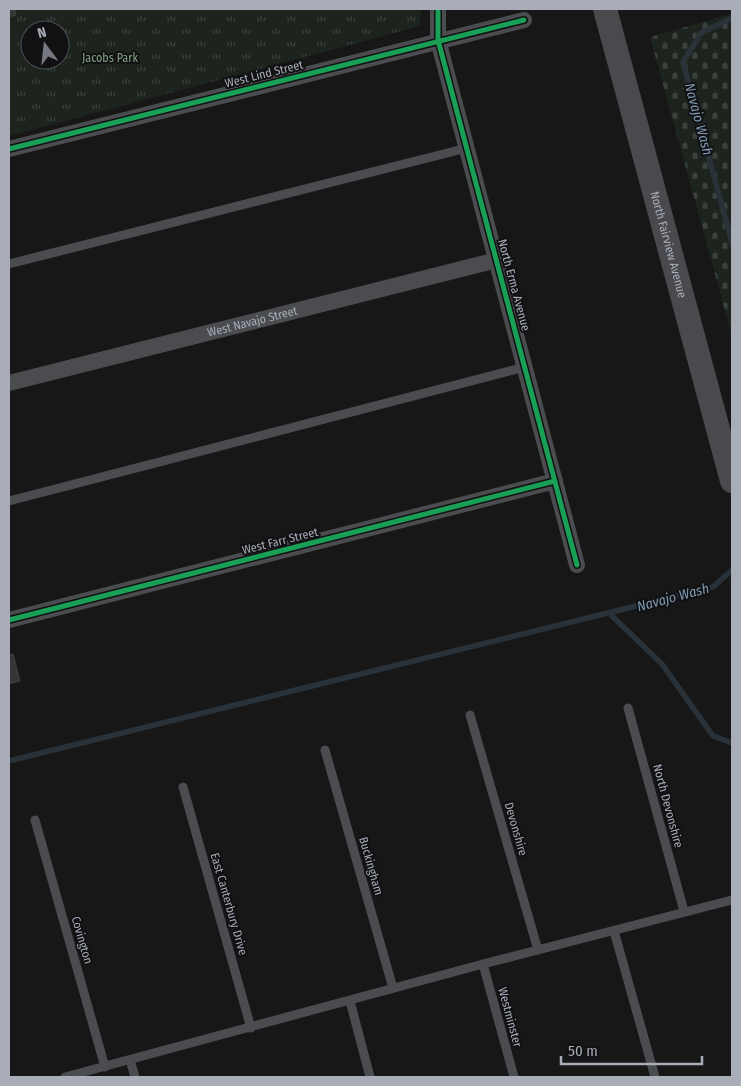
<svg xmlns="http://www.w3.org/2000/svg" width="741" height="1086" font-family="'Fira Sans Condensed',sans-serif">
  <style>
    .cemetery { fill: url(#cemetery-stones) }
    .park { fill: url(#park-tufts); fill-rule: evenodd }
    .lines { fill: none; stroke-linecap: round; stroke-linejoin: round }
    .stream { stroke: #2a3239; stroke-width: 5.5 }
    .building { fill: #353536; stroke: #3f4043 }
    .lane { stroke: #4b4c50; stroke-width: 9 }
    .street { stroke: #4b4c50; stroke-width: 16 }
    .secondary { stroke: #4a4a4e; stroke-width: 24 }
    .cycleway-casing { stroke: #111113; stroke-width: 8 }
    .cycleway { stroke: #1a9f57; stroke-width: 5 }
    .labels { text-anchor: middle; stroke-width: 4; stroke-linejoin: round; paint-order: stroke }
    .park-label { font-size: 12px; fill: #7fa381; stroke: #111113 }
    .street-label { font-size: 12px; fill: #a8adb8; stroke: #111113 }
    .water-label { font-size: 14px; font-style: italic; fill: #7f9bb3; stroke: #111113 }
  </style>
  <defs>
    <pattern id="cemetery-stones" width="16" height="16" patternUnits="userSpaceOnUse" patternTransform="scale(1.25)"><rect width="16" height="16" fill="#1d241e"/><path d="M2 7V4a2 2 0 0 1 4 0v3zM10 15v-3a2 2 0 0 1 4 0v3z" fill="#3b413d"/></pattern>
    <pattern id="park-tufts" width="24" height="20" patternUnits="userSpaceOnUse" patternTransform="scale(1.25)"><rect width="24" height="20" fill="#1d241e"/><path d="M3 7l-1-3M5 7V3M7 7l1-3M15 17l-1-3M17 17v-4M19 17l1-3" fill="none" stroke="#3b413d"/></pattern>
  </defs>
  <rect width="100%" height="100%" fill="#171717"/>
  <!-- cemetery -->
  <path class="cemetery" d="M732,14V336L650,37Z"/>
  <!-- park -->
  <path class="park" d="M9,9H421L420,26L9,136ZM30,30H60V60H30Z"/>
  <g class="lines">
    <!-- stream -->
    <g class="stream">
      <path d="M732,18L701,33L683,62L732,243"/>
      <path d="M610,614L662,664L713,736L732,743"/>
      <path d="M9,761L713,587L732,570"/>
    </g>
  </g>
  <!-- building -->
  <g class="building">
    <path d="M9,9H15L16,15L9,17Z"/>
    <path d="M13,654L20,681L9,684V655Z"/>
  </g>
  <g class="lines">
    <!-- lane -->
    <g class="lane">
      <path d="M9,264L467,148"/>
      <path d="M9,501L525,367"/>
      <path d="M628,708L684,911"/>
      <path d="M470,715L538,950"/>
      <path d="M325,750L393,988"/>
      <path d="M183,787L251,1028"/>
      <path d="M35,820L105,1067"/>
      <path d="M614,931L655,1077"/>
      <path d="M483,964L514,1077"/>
      <path d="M350,1001L370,1077"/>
      <path d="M130,1060L135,1077"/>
      <path d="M65,1077L483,964L732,900"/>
    </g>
    <!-- street -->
    <g class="street">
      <path d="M438,9V40L577,565"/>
      <path d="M9,149L524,20"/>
      <path id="s1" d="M9,383L497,260"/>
      <path d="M9,620L555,481"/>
    </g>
    <!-- secondary -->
    <path class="secondary" id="s2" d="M605,9L732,481"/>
    <defs>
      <g id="cycleway">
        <path d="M438,9V40L577,565"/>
        <path d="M9,149L524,20"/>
        <path d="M9,620L555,481"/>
      </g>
    </defs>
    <!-- cycleway casing -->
    <use href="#cycleway" class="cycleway-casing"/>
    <!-- cycleway -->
    <use href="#cycleway" class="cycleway"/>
  </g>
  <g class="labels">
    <!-- park labels -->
    <g class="park-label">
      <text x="110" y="62">Jacobs Park</text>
    </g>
    <!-- street labels -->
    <g class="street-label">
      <text transform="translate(264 74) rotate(-14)" y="4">West Lind Street</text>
      <text dy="4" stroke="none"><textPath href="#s2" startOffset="244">North Fairview Avenue</textPath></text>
      <text transform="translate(514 285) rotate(75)" y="4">North Erma Avenue</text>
      <text dy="4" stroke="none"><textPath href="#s1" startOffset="251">West Navajo Street</textPath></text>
      <text transform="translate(280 541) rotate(-14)" y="4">West Farr Street</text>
      <text transform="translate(668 806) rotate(75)" y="4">North Devonshire</text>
      <text transform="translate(516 829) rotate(74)" y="4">Devonshire</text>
      <text transform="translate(371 866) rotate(74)" y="4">Buckingham</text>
      <text transform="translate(229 904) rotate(74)" y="4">East Canterbury Drive</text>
      <text transform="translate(82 940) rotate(74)" y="4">Covington</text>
      <text transform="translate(510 1017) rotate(75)" y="4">Westminster</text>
    </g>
    <!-- water labels -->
    <g class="water-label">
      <text transform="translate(699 119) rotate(75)" y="5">Navajo Wash</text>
      <text transform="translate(673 597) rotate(-15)" y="5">Navajo Wash</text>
    </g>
  </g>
  <!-- border -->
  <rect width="741" height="1086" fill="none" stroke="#a8adb8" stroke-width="20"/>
  <!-- north arrow -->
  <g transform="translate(45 45) rotate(345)"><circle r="24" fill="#111113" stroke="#4d4f55"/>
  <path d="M0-4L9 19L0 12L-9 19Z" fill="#757880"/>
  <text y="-8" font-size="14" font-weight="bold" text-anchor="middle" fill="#a8adb8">N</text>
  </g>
  <!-- scale -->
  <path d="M561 1056v8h141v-8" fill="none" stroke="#a8adb8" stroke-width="2.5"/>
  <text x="568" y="1056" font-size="15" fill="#a8adb8" stroke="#111113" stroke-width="4" paint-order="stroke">50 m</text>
</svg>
